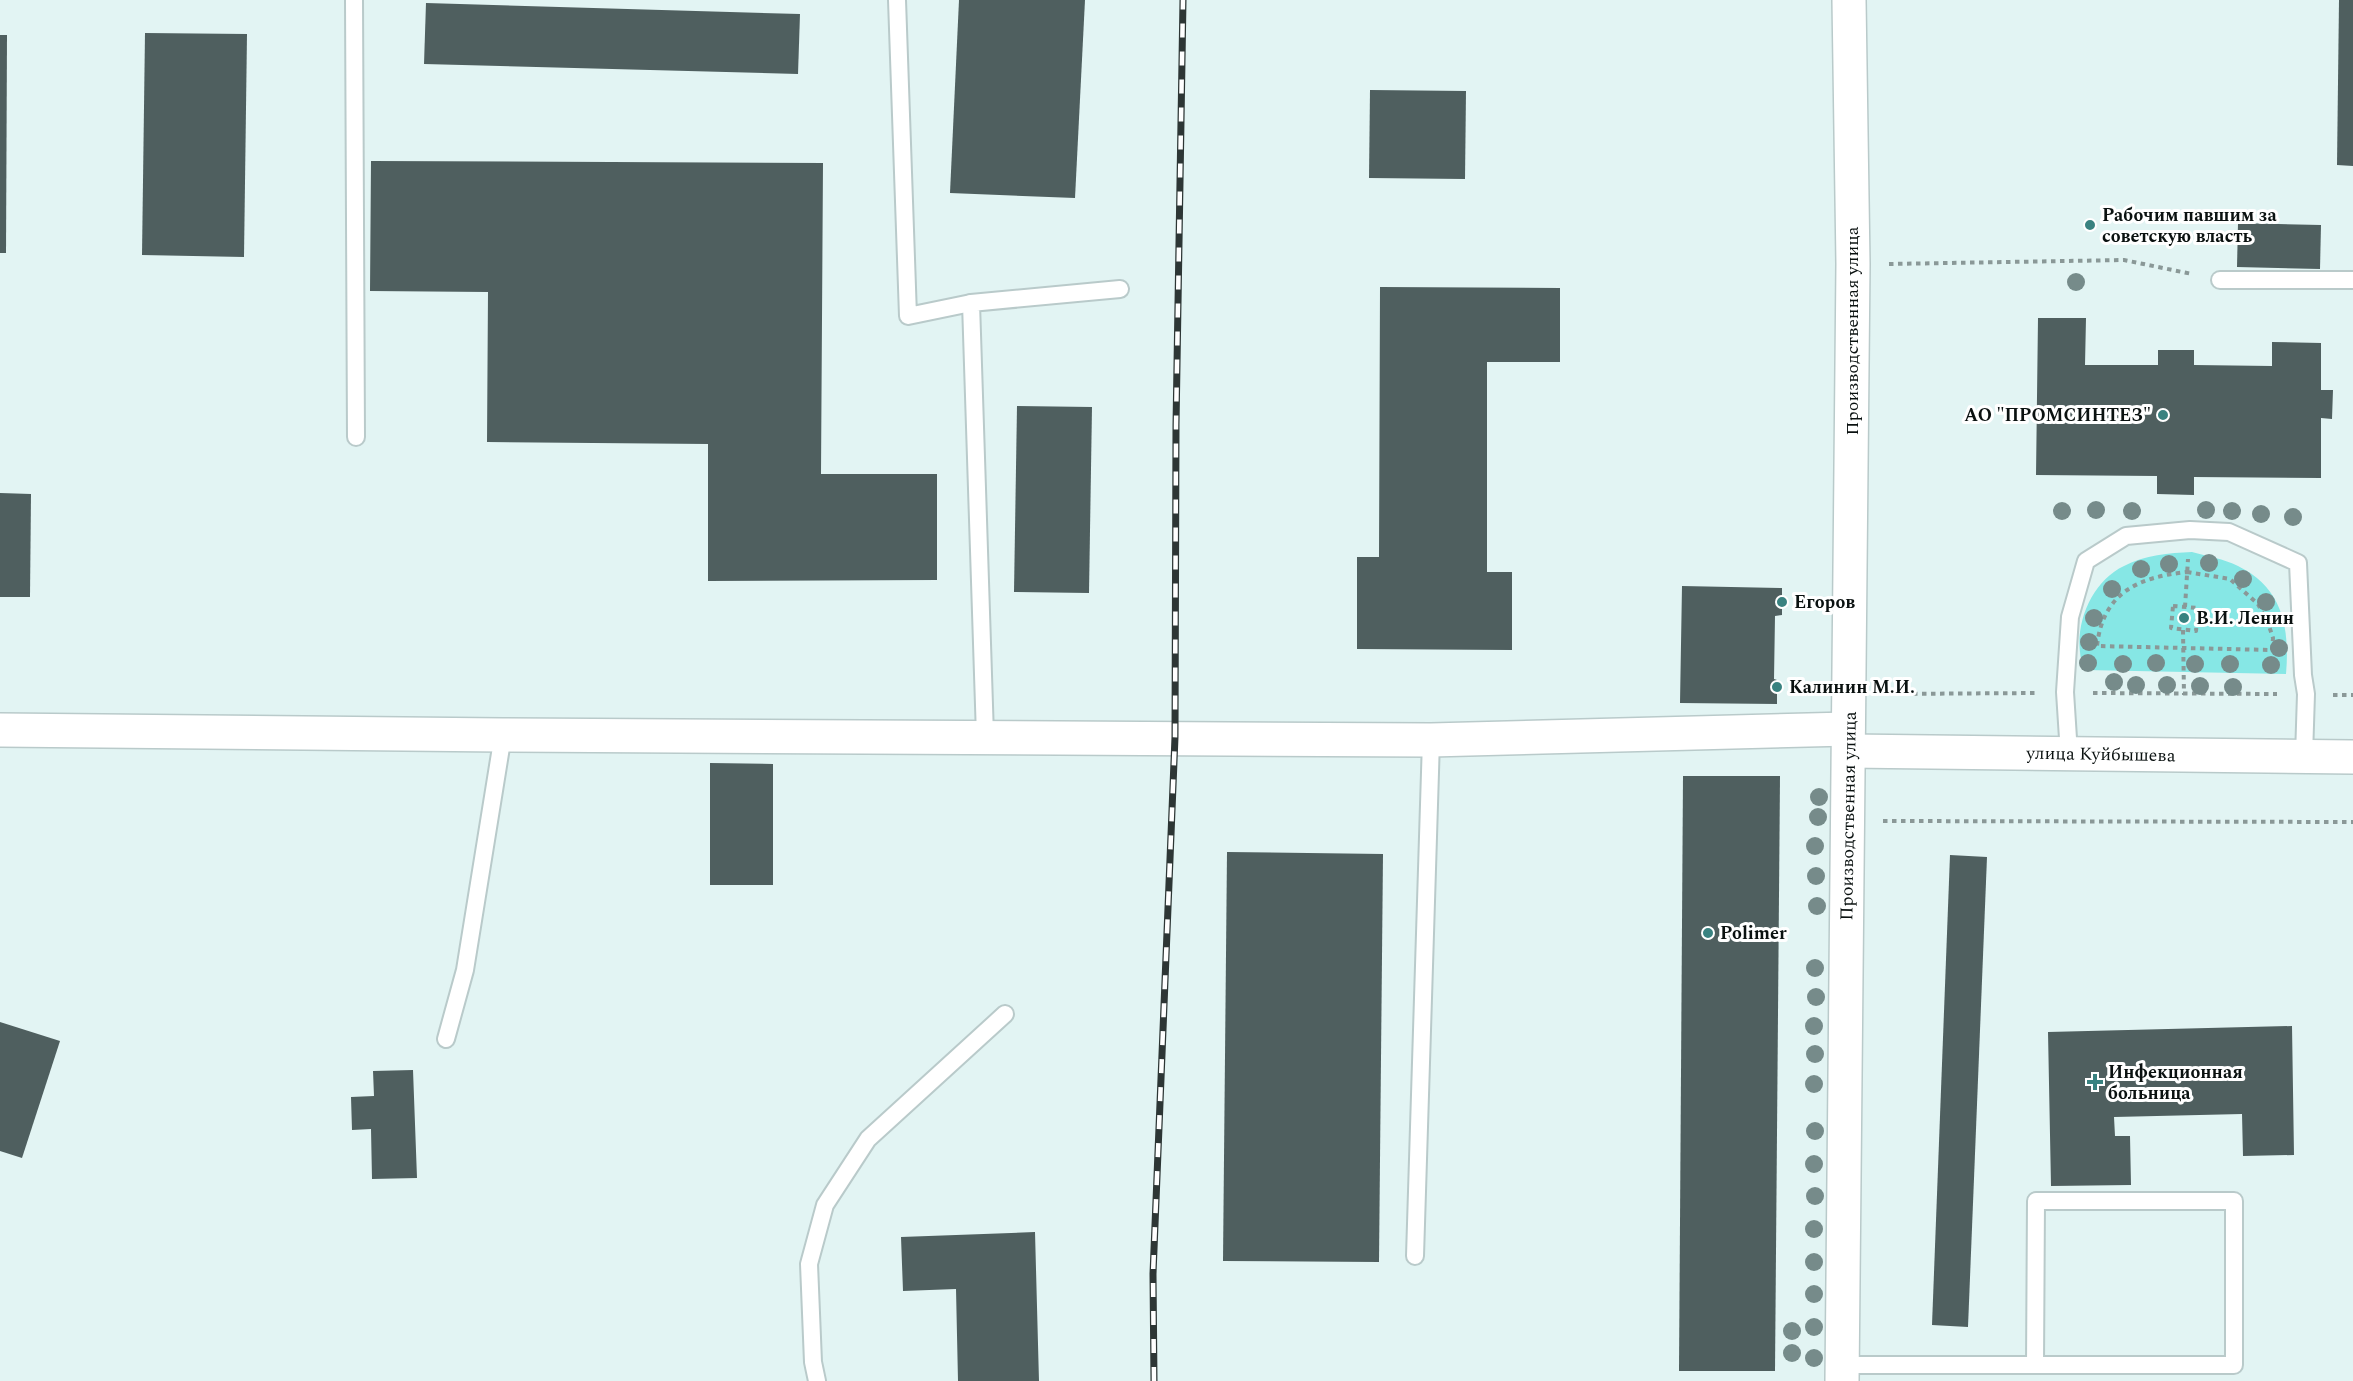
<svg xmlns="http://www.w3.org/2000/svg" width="2353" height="1381" font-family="Spectral,serif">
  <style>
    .green { fill: #86e7e5 }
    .building { fill: #4f5f5f }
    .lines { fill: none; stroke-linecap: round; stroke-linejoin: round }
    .service-casing { stroke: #b9caca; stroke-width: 20 }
    .minor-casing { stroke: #b9caca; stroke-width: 36 }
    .tertiary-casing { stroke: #b9caca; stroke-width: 36 }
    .path { stroke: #8a9897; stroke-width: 4; stroke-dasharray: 4.5 4.5; stroke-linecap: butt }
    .service { stroke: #fff; stroke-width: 16 }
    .minor { stroke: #fff; stroke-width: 33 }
    .tertiary { stroke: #fff; stroke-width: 33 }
    .rail-casing { stroke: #2d3635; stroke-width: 7 }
    .rail { stroke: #fff; stroke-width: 4.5; stroke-dasharray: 14; stroke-linecap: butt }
    .tree { fill: #768b8a }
    .poi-dot { fill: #398280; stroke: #fff; stroke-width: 2 }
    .labels { text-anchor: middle; stroke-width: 6; stroke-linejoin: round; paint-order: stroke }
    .poi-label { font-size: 18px; font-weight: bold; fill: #0a1110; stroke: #fff; text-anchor: start }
    .street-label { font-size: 18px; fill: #0a1110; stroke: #fff }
  </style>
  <rect width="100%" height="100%" fill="#e2f4f3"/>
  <!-- green -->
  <path class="green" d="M2192,552C2207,556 2224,559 2238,566C2283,588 2290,628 2286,674L2085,670C2083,664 2080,658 2080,652C2076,619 2094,580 2124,566C2145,555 2169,553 2192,552Z"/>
  <!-- building -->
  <g class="building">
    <path d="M959,0H1085L1075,198L950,193Z"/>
    <path d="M2339,0H2353V166L2337,165Z"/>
    <path d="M426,3L800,14L798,74L424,64Z"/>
    <path d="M145,33L247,34L244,257L142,255Z"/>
    <path d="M0,35H7L6,253H0Z"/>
    <path d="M1370,90L1466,91L1465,179L1369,178Z"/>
    <path d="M371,161L823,163L821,474H937V580L708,581V444L487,442L488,292L370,291Z"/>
    <path d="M2238,223L2321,225L2320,269L2237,267Z"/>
    <path d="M1380,287L1560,288V362H1487V572H1512V650L1357,649V557H1379Z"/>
    <path d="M2038,318H2086L2085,365H2158V350H2194V365L2272,366V342L2321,343V390H2333L2332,419L2321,418V478L2194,477V495L2157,494V476L2036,475Z"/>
    <path d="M1017,406L1092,407L1089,593L1014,592Z"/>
    <path d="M0,493L31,494L30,597H0Z"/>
    <path d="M1682,586L1782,588V615L1775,616L1774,679L1777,680V704L1680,703Z"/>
    <path d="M710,763L773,764V885H710Z"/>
    <path d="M1683,776H1780L1775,1371H1679Z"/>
    <path d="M1227,852L1383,854L1379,1262L1223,1261Z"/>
    <path d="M1950,855L1987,857L1968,1327L1932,1325Z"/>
    <path d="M0,1022L60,1041L22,1158L0,1151Z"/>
    <path d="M2292,1026L2294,1155L2243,1156L2242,1114L2114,1117L2115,1136H2130L2131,1185L2051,1186L2048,1032Z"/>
    <path d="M413,1070L417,1178L372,1179L371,1129L352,1130L351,1097L374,1096L373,1071Z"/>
    <path d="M1035,1232L1039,1381H958L956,1289L903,1291L901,1237Z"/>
  </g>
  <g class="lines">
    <defs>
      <g id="service">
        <path d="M354,0L356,437"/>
        <path d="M897,0L908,316L971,303"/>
        <path d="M2220,280H2353"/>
        <path d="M985,736L971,303L1120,289"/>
        <path d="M2069,754L2065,692L2070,617L2086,561L2126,536L2190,530L2229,532L2298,563L2303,675L2306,694L2304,756"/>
        <path d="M446,1039L465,970L503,735"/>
        <path d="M1415,1256L1431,740"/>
        <path d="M1842,1365H2035L2036,1201H2234V1365H2035"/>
        <path d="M817,1381L813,1362L809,1264L825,1205L868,1139L1005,1014"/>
      </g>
      <g id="minor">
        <path d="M0,730L503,735L1431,740L1848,729"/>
        <path d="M1849,751L2353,757"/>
      </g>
      <path id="tertiary" d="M1842,1381L1853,264L1849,0"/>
    </defs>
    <!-- service casing -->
    <use href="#service" class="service-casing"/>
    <!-- minor casing -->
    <use href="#minor" class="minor-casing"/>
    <!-- tertiary casing -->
    <use href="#tertiary" class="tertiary-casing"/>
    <!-- path -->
    <g class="path">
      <path d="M1889,264L2124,260L2192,274"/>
      <path d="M2187,572L2230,579L2258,604L2269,626L2273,638L2272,650L2097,646C2103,592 2139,577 2187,572Z"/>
      <path d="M2173,606L2198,608L2196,631L2171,628Z"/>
      <path d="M2185,607L2188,559"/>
      <path d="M2183,630L2184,695"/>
      <path d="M2093,693L2277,694"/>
      <path d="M1886,694L2037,693"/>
      <path d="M2333,695H2353"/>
      <path d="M1883,821L2353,822"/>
    </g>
    <!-- service -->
    <use href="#service" class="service"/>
    <!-- minor -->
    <use href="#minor" class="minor"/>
    <!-- tertiary -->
    <use href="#tertiary" class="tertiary"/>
    <defs>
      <path id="rail" d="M1154,1381L1153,1274L1175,737L1176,425L1183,0"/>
    </defs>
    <!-- rail casing -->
    <use href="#rail" class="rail-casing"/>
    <!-- rail -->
    <use href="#rail" class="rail"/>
  </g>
  <!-- trees -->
  <g class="tree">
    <circle cx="2076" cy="282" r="9"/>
    <circle cx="2096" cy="510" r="9"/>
    <circle cx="2206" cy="510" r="9"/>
    <circle cx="2062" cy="511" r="9"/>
    <circle cx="2132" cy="511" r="9"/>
    <circle cx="2232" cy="511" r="9"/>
    <circle cx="2261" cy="514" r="9"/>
    <circle cx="2293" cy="517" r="9"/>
    <circle cx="2209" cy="563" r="9"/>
    <circle cx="2169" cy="564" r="9"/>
    <circle cx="2141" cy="569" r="9"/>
    <circle cx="2243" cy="579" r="9"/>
    <circle cx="2112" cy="589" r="9"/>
    <circle cx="2266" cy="602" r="9"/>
    <circle cx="2094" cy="618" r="9"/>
    <circle cx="2089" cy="642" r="9"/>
    <circle cx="2279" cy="648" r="9"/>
    <circle cx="2088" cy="663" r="9"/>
    <circle cx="2156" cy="663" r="9"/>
    <circle cx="2123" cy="664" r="9"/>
    <circle cx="2195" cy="664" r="9"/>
    <circle cx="2230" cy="664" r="9"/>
    <circle cx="2271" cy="665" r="9"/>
    <circle cx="2114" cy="682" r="9"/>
    <circle cx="2136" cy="685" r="9"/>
    <circle cx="2167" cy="685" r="9"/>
    <circle cx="2200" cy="686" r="9"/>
    <circle cx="2233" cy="687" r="9"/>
    <circle cx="1819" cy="797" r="9"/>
    <circle cx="1818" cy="817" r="9"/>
    <circle cx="1815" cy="846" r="9"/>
    <circle cx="1816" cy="876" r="9"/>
    <circle cx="1817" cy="906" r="9"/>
    <circle cx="1815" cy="968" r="9"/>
    <circle cx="1816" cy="997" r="9"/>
    <circle cx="1814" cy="1026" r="9"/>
    <circle cx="1815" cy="1054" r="9"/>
    <circle cx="1814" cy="1084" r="9"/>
    <circle cx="1815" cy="1131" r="9"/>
    <circle cx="1814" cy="1164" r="9"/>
    <circle cx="1815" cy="1196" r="9"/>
    <circle cx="1814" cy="1229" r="9"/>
    <circle cx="1814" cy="1262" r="9"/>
    <circle cx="1814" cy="1294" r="9"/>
    <circle cx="1814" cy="1327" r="9"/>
    <circle cx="1792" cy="1331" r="9"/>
    <circle cx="1792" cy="1353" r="9"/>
    <circle cx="1814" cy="1358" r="9"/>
  </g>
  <!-- markers -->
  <g class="poi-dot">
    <circle cx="2090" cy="225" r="6"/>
    <circle cx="2163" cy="415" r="6"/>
    <circle cx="1782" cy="602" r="6"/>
    <circle cx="2184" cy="618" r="6"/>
    <circle cx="1777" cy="687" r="6"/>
    <circle cx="1708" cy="933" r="6"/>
    <path d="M2092 1073h6v6h6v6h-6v6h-6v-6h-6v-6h6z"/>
  </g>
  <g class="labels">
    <!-- poi labels -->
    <g class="poi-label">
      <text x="2102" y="221">Рабочим павшим за<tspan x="2102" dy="21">советскую власть</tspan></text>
      <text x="2151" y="421" text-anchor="end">АО "ПРОМСИНТЕЗ"</text>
      <text x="1794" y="608">Егоров</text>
      <text x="2196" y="624">В.И. Ленин</text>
      <text x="1789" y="693">Калинин М.И.</text>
      <text x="1720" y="939">Polimer</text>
      <text x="2108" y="1078">Инфекционная<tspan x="2108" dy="21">больница</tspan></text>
    </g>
    <!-- street labels -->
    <g class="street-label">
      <text transform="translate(1852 331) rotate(-90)" y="6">Производственная улица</text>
      <text transform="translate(2101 754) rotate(1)" y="6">улица Куйбышева</text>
      <text transform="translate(1848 816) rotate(-89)" y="6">Производственная улица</text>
    </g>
  </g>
</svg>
